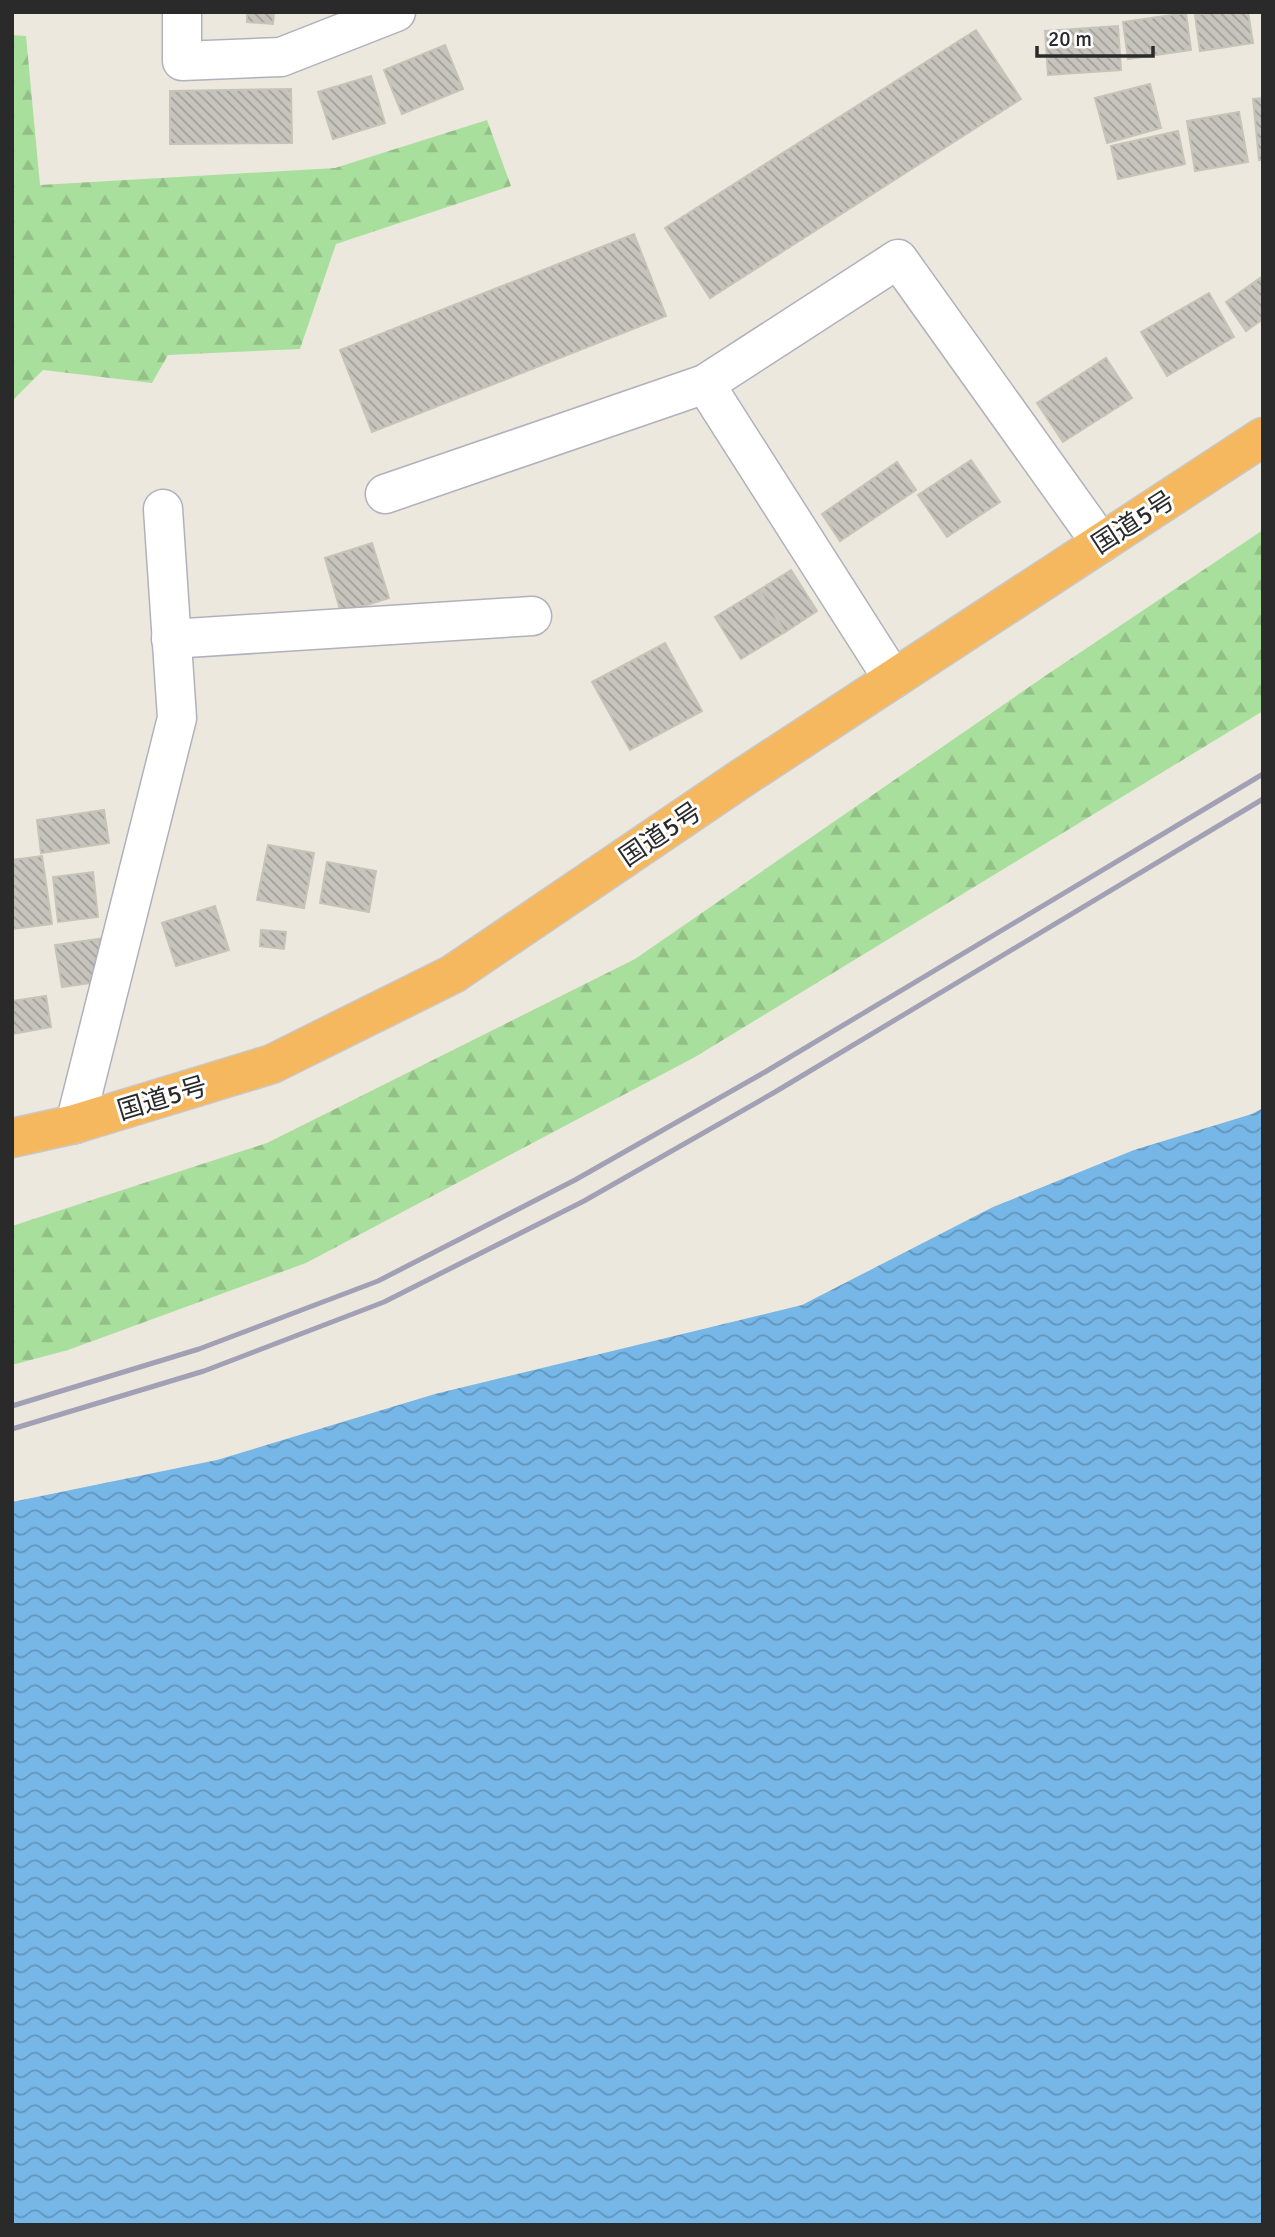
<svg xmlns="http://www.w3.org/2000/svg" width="1275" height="2237" font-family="Signika,'Noto Sans JP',sans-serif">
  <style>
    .forest { fill: url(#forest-firs) }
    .water { fill: url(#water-waves) }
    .building { fill: url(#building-back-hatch); stroke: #c7c4b7; stroke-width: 2 }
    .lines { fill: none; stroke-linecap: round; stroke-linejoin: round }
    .street-casing { stroke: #b1b1bd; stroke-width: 41 }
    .highway-casing { stroke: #c8c8c8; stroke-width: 41 }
    .street { stroke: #fff; stroke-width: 38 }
    .highway { stroke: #f5b85e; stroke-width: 38 }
    .rail { stroke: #a1a0b4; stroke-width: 5 }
    .labels { text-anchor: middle; stroke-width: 6; stroke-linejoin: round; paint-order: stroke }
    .street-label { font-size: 26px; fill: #2a2a2a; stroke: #fff }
  </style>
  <defs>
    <pattern id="forest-firs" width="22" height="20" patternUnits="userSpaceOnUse" patternTransform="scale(1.75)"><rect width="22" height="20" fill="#a9df9d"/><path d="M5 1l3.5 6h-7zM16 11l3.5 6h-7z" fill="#92c087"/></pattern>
    <pattern id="water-waves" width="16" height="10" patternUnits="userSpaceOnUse" patternTransform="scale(1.75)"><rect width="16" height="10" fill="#76b7e8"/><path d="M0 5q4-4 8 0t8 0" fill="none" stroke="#6195bc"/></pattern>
    <pattern id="building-back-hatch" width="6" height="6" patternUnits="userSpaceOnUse" patternTransform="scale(1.75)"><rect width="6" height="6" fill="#c7c4bd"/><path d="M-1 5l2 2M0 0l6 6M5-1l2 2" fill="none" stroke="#a29f9a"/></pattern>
  </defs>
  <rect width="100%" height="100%" fill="#ece8dd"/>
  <!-- forest -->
  <g class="forest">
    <path d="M12,35L26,36L40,185L335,168L487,120L511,186L336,244L300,349L168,355L152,383L43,370L12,401Z"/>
    <path d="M1263,530V711L695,1057L306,1263L68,1350L12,1365V1226L267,1143L635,959L1045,676Z"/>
  </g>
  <!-- water -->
  <path class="water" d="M1263,1108V2225H12V1502L217,1460L435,1394L802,1305L993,1207L1134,1150L1252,1114Z"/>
  <!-- building -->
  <g class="building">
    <path d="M247,12H274L273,24L247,22Z"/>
    <path d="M1210,12H1248L1253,43L1200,51L1195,15Z"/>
    <path d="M1186,13L1191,50L1128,59L1123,22Z"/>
    <path d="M1118,26L1121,70L1048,75L1045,31Z"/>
    <path d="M976,30L1021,99L710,298L665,228Z"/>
    <path d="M445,45L463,89L402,114L384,70Z"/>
    <path d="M371,76L385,123L333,139L318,92Z"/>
    <path d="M1150,84L1161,128L1107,143L1095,98Z"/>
    <path d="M291,89L292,143L170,144V91Z"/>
    <path d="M1263,98V160H1259L1253,99Z"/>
    <path d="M1239,112L1248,162L1195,171L1187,121Z"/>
    <path d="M1178,131L1185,164L1118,179L1111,146Z"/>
    <path d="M634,234L666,316L372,432L340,350Z"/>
    <path d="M1263,276V319L1246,331L1226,302Z"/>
    <path d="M1209,293L1234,337L1167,376L1141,332Z"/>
    <path d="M1106,358L1132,398L1063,442L1037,403Z"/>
    <path d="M971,460L1000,502L947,537L918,495Z"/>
    <path d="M897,462L916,490L840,541L822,514Z"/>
    <path d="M372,543L389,598L341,613L325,558Z"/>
    <path d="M791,570L817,611L785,632L759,590Z"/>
    <path d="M759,590L785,632L741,659L715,617Z"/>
    <path d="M665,643L702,711L630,750L592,682Z"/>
    <path d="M104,810L109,843L41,853L37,820Z"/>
    <path d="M268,845L314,853L304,908L257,900Z"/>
    <path d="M42,856L52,924L12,929V860Z"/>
    <path d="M327,862L376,871L369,912L320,903Z"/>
    <path d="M93,872L98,917L58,922L53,877Z"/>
    <path d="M215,906L229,950L176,966L162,923Z"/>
    <path d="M261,930L286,932L284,949L260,946Z"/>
    <path d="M105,938L111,980L62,987L55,945Z"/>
    <path d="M46,996L51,1027L12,1034V1001Z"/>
  </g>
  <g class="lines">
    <defs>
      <g id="street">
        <path d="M182,12V61L281,57L396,12"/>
        <path d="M705,384L893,679"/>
        <path d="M385,494L705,384L898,259L1101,543"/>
        <path d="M171,639L532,616"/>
        <path d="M75,1124L177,718L163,509"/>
      </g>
      <path id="highway" d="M12,1138L75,1124L272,1064L453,974L742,778L1263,437"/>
    </defs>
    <!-- street casing -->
    <use href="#street" class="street-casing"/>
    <!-- highway casing -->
    <use href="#highway" class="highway-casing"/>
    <!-- street -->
    <use href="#street" class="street"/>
    <!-- highway -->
    <use href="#highway" class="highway"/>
    <!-- rail -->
    <g class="rail">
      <path d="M12,1406L199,1349L378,1281L575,1180L765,1072L1263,774"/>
      <path d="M12,1429L204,1371L384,1302L584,1201L775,1092L1263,799"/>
    </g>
  </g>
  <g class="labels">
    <!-- street labels -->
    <g class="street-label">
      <text transform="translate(1133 522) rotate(-33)" y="9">国道5号</text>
      <text transform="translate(660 834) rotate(-34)" y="9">国道5号</text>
      <text transform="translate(162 1098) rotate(-17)" y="9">国道5号</text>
    </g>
  </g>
  <!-- border -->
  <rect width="1275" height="2237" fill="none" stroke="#2a2a2a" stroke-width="28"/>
  <!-- scale -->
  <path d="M1037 46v10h116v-10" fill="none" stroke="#2a2a2a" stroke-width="3.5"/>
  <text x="1048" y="46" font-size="21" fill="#2a2a2a" stroke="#ffffff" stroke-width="5" paint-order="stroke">20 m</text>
</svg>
